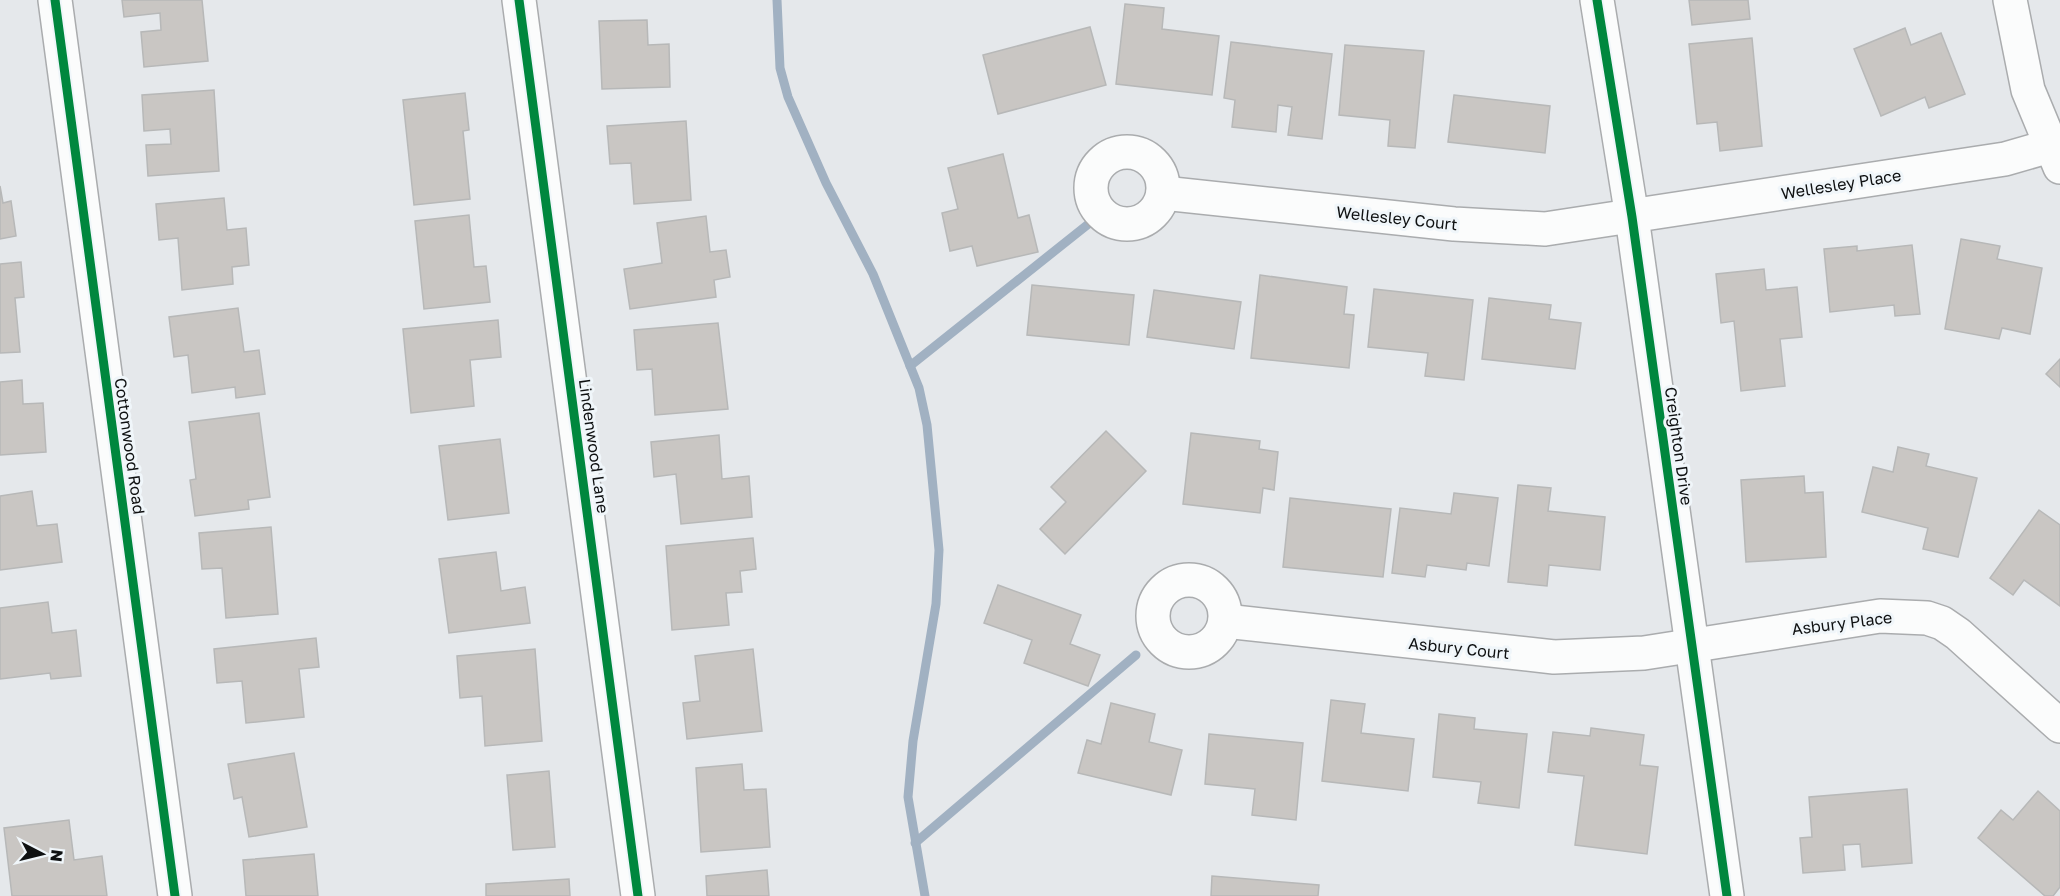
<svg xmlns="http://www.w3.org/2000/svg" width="2060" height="896" font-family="'Golos Text',sans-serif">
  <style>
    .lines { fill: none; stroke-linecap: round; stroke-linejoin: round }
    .stream { stroke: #a1b1c2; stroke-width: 9 }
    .building { fill: #c9c6c3; stroke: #b7b8b8; stroke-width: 1.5 }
    .street-casing { stroke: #aaacae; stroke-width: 36 }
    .street { stroke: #fbfcfc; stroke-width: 33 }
    .cycleway-casing { stroke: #f0f6fa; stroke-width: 13 }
    .cycleway { stroke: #00873e; stroke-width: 9 }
    .labels { text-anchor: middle; stroke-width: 6; stroke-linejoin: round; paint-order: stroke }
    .street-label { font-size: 16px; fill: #0f1112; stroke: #f0f6fa }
  </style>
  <rect width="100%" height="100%" fill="#e5e8eb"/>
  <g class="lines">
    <!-- stream -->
    <g class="stream">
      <path d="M777,0L780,68L788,97L826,183L873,274L919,388L927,425L939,550L936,604L913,741L908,797L925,896"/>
      <path d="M910,366L1101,214"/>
      <path d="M915,843L1136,655"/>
    </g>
  </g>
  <!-- building -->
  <g class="building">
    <path d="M122,0H202L208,61L144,67L141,32L161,30L160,13L124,17Z"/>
    <path d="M1689,0H1748L1750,19L1692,25Z"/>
    <path d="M1125,4L1164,8L1162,29L1219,36L1212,95L1116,84Z"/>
    <path d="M647,20L648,45L669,44L670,87L602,89L599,21Z"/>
    <path d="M1090,27L1106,85L998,114L983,55Z"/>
    <path d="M1905,28L1911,45L1941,33L1965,94L1929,108L1925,97L1881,116L1854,49Z"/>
    <path d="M1752,38L1762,146L1720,151L1717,122L1697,124L1689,44Z"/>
    <path d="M1231,42L1332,54L1322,139L1288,135L1292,107L1278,105L1276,132L1232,127L1235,100L1224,98Z"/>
    <path d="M1345,45L1424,51L1415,148L1388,146L1390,120L1339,115Z"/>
    <path d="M214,90L219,171L148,176L146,145L171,144L170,129L144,131L142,95Z"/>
    <path d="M465,93L469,130L463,131L470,199L414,205L403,100Z"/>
    <path d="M1454,95L1550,106L1545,153L1448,142Z"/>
    <path d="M686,121L691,200L634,204L631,163L610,164L607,126Z"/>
    <path d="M1003,154L1018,218L1029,215L1038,252L977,266L972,246L950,251L942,213L958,209L948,168Z"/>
    <path d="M0,186L3,203L11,201L16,236L0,239Z"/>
    <path d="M224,198L227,230L246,228L249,265L232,267L233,284L182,290L178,238L159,240L156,204Z"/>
    <path d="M469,215L474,267L486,266L490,302L424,309L415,221Z"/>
    <path d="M706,216L710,252L726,250L730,277L714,280L716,297L630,309L624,269L662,263L657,223Z"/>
    <path d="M1961,239L2000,246L1997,259L2042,268L2030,334L2002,328L1999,339L1945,329Z"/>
    <path d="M1912,245L1920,314L1895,316L1894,305L1830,312L1824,249L1857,246V251Z"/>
    <path d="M21,262L24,297L15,298L20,352L0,353V264Z"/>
    <path d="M1764,269L1766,290L1797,287L1802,337L1780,339L1785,386L1741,391L1734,321L1721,323L1716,274Z"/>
    <path d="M1260,275L1347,287L1344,314L1354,315L1349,368L1251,358Z"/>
    <path d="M1032,285L1134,295L1129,345L1027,335Z"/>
    <path d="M1374,289L1473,300L1464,380L1425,376L1428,353L1368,347Z"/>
    <path d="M1154,290L1241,302L1234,349L1147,337Z"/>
    <path d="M1489,298L1551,305L1549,319L1581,323L1575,369L1482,359Z"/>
    <path d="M238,308L244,352L259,350L265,394L236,398L235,387L192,393L188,355L174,357L169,317Z"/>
    <path d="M498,320L501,357L470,360L474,406L411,413L403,329Z"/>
    <path d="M718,323L728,409L655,415L652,369L637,370L634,330Z"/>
    <path d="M2060,359V387L2046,374Z"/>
    <path d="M22,380L23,404L43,403L46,452L0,455V382Z"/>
    <path d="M259,413L270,497L248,500L249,509L195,516L190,480L196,479L189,422Z"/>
    <path d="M1106,431L1146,471L1065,554L1040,529L1066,502L1051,487Z"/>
    <path d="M1191,433L1260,441L1259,449L1278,452L1274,490L1263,488L1260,513L1183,504Z"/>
    <path d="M719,435L722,479L749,476L752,517L681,524L676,474L654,477L651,442Z"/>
    <path d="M500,439L509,513L448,520L439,446Z"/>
    <path d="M1898,447L1929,454L1926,466L1977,478L1958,557L1923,549L1928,528L1862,512L1873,467L1893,472Z"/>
    <path d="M1804,476L1805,493L1823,492L1826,557L1746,562L1741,480Z"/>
    <path d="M1518,485L1551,488L1548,511L1605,517L1600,570L1549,565L1547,586L1508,582Z"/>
    <path d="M32,491L37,526L57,524L62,562L0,570V496Z"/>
    <path d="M1454,493L1498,498L1489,566L1467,563L1466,570L1427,565L1425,577L1392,573L1400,508L1451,514Z"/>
    <path d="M1290,498L1391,509L1383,577L1283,567Z"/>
    <path d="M2039,510L2060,525V606L2024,580L2013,595L1990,578Z"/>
    <path d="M271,527L278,614L226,618L222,568L202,569L199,533Z"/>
    <path d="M753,538L756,569L740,571L742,592L726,593L729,625L672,630L666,546Z"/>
    <path d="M496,552L501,591L525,587L530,623L449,633L439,559Z"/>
    <path d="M998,585L1081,615L1070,644L1100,655L1088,686L1024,663L1032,640L984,623Z"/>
    <path d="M48,602L52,633L76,630L81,676L51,679L50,673L0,679V608Z"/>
    <path d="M316,638L319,667L299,669L304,717L246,723L242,681L217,683L214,649Z"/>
    <path d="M535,649L542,741L485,746L482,696L460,698L457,656Z"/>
    <path d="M753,649L762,731L687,739L683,703L700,701L695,656Z"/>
    <path d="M1331,700L1365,704L1361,733L1414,739L1408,791L1322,781Z"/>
    <path d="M1111,703L1155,714L1149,742L1182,750L1171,795L1078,773L1087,740L1101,744Z"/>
    <path d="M1439,714L1475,718L1474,729L1527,734L1519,808L1478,803L1481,782L1433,777Z"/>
    <path d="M1591,728L1644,735L1640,765L1658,767L1647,854L1575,845L1584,776L1548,772L1553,732L1590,736Z"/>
    <path d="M1209,734L1303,743L1296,820L1252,815L1255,789L1205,784Z"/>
    <path d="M294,753L307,827L249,837L242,797L234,799L228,764Z"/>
    <path d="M742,764L744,790L766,789L770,847L701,852L696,768Z"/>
    <path d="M549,771L555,847L513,850L507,775Z"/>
    <path d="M1907,789L1912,863L1862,867L1860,844L1843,845L1845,870L1803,873L1800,838L1812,837L1809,797Z"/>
    <path d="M2038,791L2060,811V887L2053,896H2045L1978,838L2001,810L2013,820Z"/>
    <path d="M69,820L74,860L102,856L107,896H12L4,828Z"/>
    <path d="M314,854L318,896H246L243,860Z"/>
    <path d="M767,870L769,896H707L706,876Z"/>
    <path d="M1212,876L1319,885L1318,896H1211Z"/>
    <path d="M569,879L570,896H486V884Z"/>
  </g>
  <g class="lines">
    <defs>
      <g id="street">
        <path d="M55,0L175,896"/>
        <path d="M519,0L638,896"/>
        <path d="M1597,0L1632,217L1727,896"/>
        <path d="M2010,0L2028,90L2060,167"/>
        <circle cx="1127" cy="188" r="36"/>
        <path d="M1163,193L1454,224L1545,229L2005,159L2050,146"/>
        <circle cx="1189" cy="616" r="36"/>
        <path d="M1225,621L1554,657L1644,653L1880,616L1927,618L1942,623L1958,634L2060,726"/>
      </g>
    </defs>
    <!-- street casing -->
    <use href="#street" class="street-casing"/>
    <!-- street -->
    <use href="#street" class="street"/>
    <defs>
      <g id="cycleway">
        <path d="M55,0L175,896"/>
        <path d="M519,0L638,896"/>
        <path d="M1597,0L1632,217L1727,896"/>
      </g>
    </defs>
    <!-- cycleway casing -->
    <use href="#cycleway" class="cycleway-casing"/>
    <!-- cycleway -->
    <use href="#cycleway" class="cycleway"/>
  </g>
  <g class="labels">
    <!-- street labels -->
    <g class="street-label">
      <text transform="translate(1841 184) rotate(-9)" y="6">Wellesley Place</text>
      <text transform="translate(1397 218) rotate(6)" y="6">Wellesley Court</text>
      <text transform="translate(130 446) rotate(82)" y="6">Cottonwood Road</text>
      <text transform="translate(594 446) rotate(82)" y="6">Lindenwood Lane</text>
      <text transform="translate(1679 446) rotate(82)" y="6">Creighton Drive</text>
      <text transform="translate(1842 623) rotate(-7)" y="6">Asbury Place</text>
      <text transform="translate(1459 648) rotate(6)" y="6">Asbury Court</text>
    </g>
  </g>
  <!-- north arrow -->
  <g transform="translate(42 854) rotate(97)" stroke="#f0f6fa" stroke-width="4.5" paint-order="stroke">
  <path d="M0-4.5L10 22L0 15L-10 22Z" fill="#0f1112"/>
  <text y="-9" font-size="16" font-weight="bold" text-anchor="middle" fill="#0f1112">N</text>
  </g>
</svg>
